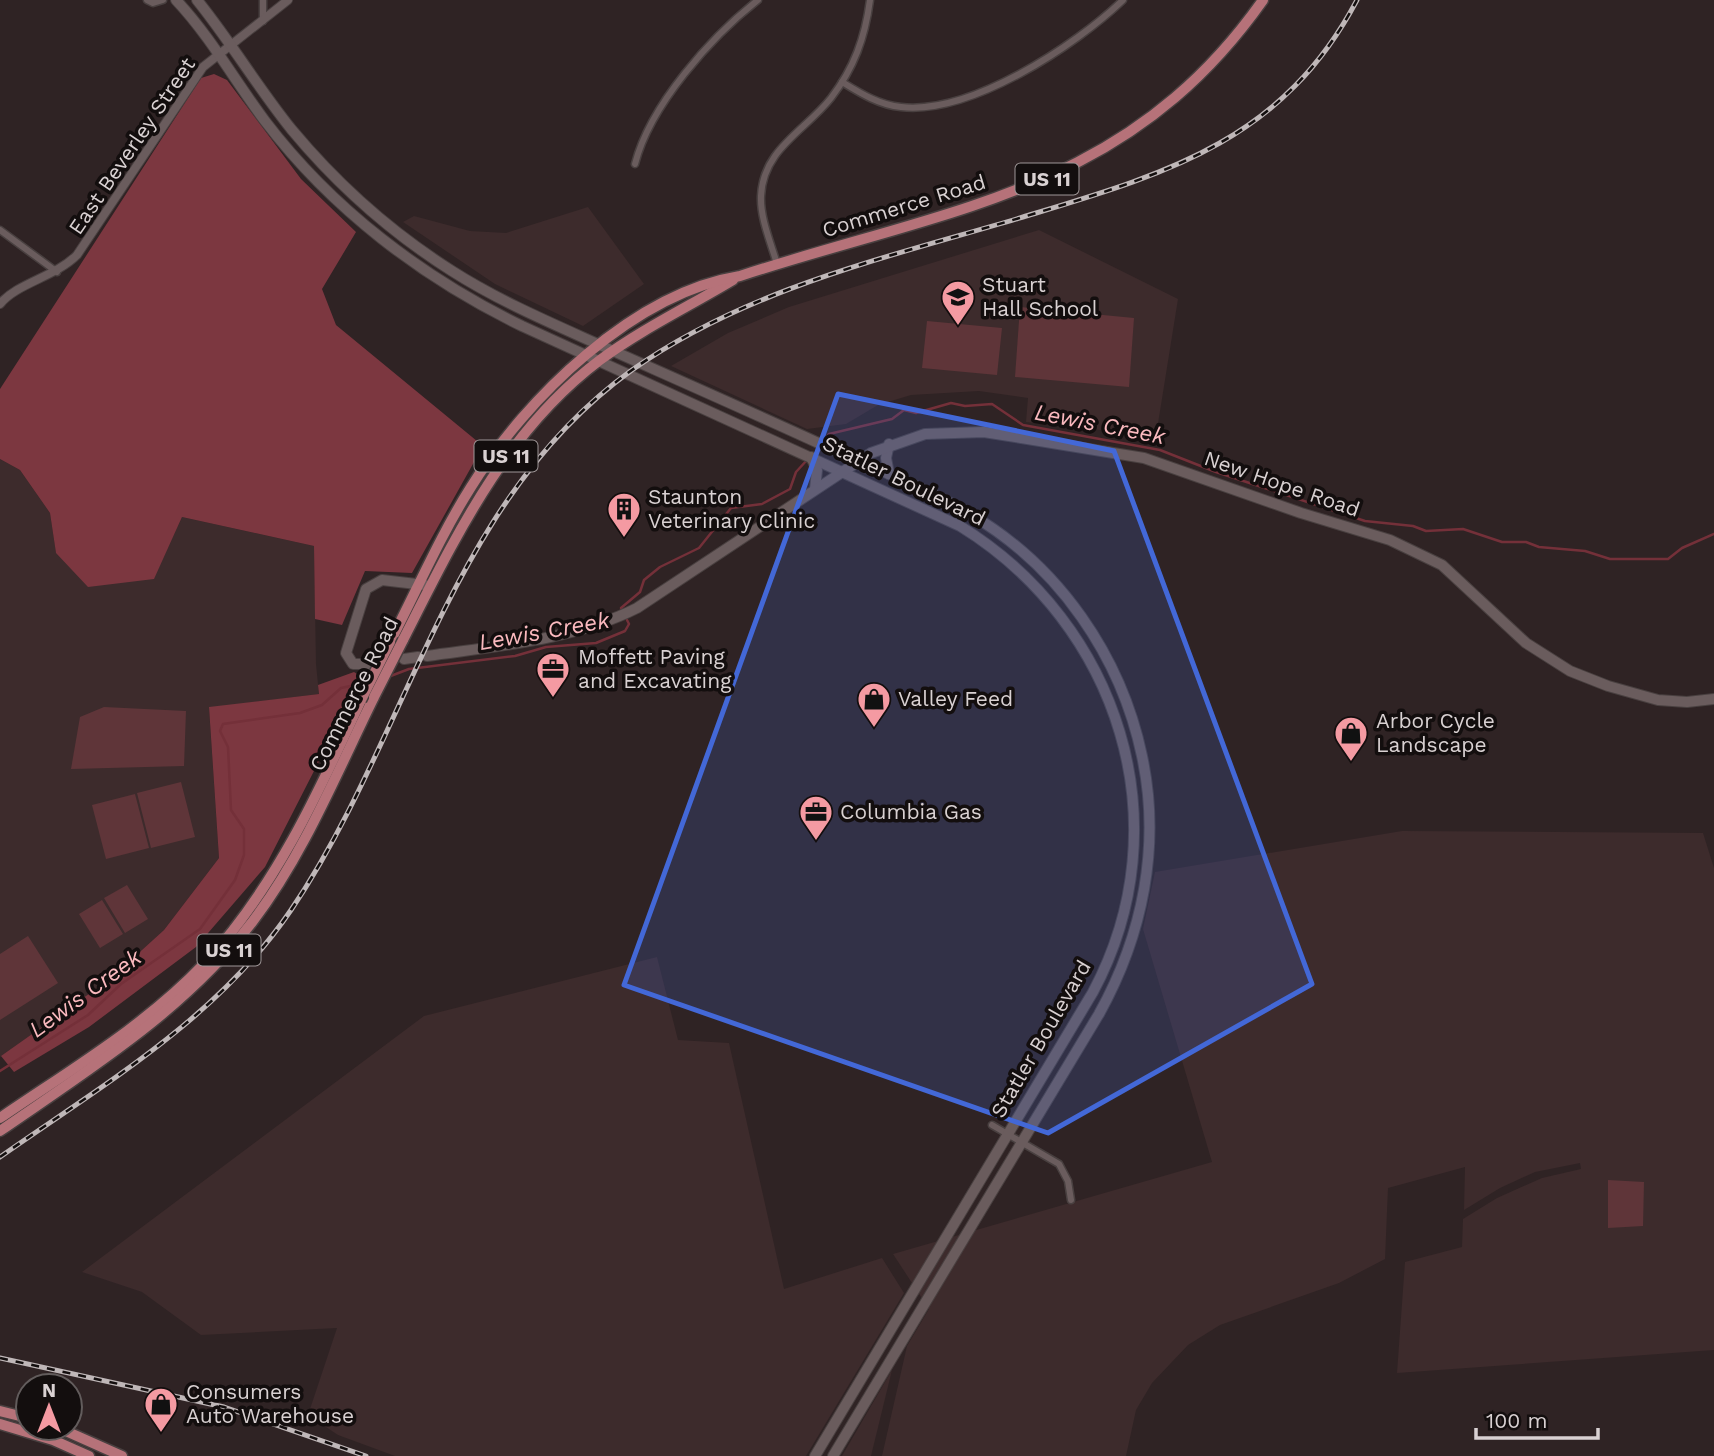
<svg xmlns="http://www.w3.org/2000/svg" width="1714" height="1456" font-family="'Work Sans',sans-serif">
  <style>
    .built { fill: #3d2b2c }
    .green { fill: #5f3539 }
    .forest { fill: #7c3740 }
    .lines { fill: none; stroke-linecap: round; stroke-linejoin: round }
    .stream { stroke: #743039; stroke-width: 2.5 }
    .minor-casing { stroke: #494040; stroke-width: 9 }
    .tertiary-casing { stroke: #494040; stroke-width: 10 }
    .secondary-casing { stroke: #494040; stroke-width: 12 }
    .primary-casing { stroke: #494040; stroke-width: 13 }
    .minor { stroke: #6a5c5d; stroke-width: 6 }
    .tertiary { stroke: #6a5c5d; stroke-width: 8 }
    .secondary { stroke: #6a5c5d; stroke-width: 10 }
    .primary { stroke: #b67279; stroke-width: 10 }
    .rail-casing { stroke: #bfb7b8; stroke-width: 5 }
    .rail { stroke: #130e0e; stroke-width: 2.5; stroke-dasharray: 8; stroke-linecap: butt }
    .primary-bridge-casing { stroke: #494040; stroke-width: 13; stroke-linecap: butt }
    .primary-bridge { stroke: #b67279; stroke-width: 10 }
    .marked { fill: #4368d7; fill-opacity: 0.2; stroke: #4368d7; stroke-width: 5; stroke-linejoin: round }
    .labels { text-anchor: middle; stroke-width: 7; stroke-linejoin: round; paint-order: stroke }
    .shield { fill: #130e0e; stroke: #9e9697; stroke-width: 2 }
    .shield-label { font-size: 19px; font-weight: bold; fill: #d9d1d2 }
    .street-label { font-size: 21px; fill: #d9d1d2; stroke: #130e0e }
    .poi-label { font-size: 21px; fill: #d9d1d2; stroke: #130e0e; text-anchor: start }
    .water-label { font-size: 23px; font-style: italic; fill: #fab9be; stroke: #130e0e }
  </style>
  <rect width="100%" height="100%" fill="#2f2324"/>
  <!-- built -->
  <g class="built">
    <path d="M588,207L644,284L583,326L495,284L403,222L414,216L470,231L506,233Z"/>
    <path d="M1039,230L1178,299L1156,436L1026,422L1028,398L979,391L911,395L878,405L846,424L807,429L671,366L728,333L789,307Z"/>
    <path d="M0,459L20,470L50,513L56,552L154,578L182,517L314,546L316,664L319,694L209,708L219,858L164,930L110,979L0,1057Z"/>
    <path d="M1402,831L1703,833L1714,868V1350L1397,1373L1405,1262L1462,1247L1463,1219L1497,1198L1542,1178L1581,1169L1580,1163L1535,1172L1500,1188L1464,1210L1465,1167L1388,1188L1385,1259L1339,1283L1220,1325L1188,1345L1152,1383L1136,1410L1126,1456H882L907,1346L929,1309L893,1254L1212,1162L1143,929L1155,872Z"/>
    <path d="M657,957L678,1040L729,1043L784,1289L882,1258L904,1293L806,1456H395L338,1435L308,1415L337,1328L201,1335L142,1292L82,1272L424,1016Z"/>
    <path d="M892,1370L871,1456H842Z"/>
  </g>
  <!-- green -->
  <g class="green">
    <path d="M1020,307L1134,318L1129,387L1015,377Z"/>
    <path d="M927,321L1002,328L997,375L922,368Z"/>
    <path d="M104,707L186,711L184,766L71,769L80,717Z"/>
    <path d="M181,782L195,837L151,848L137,793Z"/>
    <path d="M135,794L149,848L106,859L92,805Z"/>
    <path d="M127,885L148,919L125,933L104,898Z"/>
    <path d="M102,900L123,934L100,948L79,914Z"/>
    <path d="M28,936L58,983L0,1020V954Z"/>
    <path d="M1608,1180L1644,1182L1643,1226L1608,1228Z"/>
  </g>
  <!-- forest -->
  <g class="forest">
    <path d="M214,74L227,80L301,179L356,232L322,289L336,325L483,446L412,573L365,571L342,625L315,619L314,546L182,517L154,579L88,587L56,553L50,513L20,470L0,459V389L201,78Z"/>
    <path d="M354,672L362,677L265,867L196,947L89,1027L14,1072L1,1056L110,979L164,930L219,858L209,707L319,694L318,685Z"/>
  </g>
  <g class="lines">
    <!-- stream -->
    <g class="stream">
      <path d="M823,442L829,434L892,419L904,410L916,413L951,403L965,406L992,404L1023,425L1160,450L1216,472L1365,521L1413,526L1426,531L1463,529L1502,542H1526L1539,547L1585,551L1610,559H1668L1682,548L1714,534"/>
      <path d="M622,610L621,608L640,592L644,580L660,567L699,548L731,508L762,504L790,489L796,472L807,460"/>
      <path d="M388,677L409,669L515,656L546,647L596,643L625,631L629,624L625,616"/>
      <path d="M0,1071L88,1015L121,984L200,929L235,880L244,855V829L231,810L228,747L220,731L223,724L300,713L322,705L341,688L365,683"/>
    </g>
    <defs>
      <g id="minor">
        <path d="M147,0L153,3L163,0"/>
        <path d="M263,21V0"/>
        <path d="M842,82C860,93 879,105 901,107C970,115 1075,46 1123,0"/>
        <path d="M635,164C650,105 711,37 758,0"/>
        <path d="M0,230L57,272"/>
        <path d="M777,264C771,243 760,218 761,196C763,149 805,131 831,98C854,68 865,38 870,0"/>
        <path d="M992,1125L1059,1164L1068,1181L1071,1200"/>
      </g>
      <path id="tertiary" d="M0,304C17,283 55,277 77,255L203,67L288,0"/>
      <g id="secondary">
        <path d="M176,0C210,36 235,81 265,121C332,209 423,278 522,326L960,526C1119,624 1183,824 1093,992L815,1456"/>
        <path d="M197,0C231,42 258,88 292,130C337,184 392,233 452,271C499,301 551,323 602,346C676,379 751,412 825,446C873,468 924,487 970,514C1059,566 1121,656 1142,756C1161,845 1143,935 1099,1014L833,1456"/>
        <path d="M811,457L817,470L815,489"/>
        <path d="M889,474L886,458L889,444"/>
        <path d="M427,656C496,646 574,640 637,608L871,453L925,434L984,432L1144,458L1301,513L1390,540L1442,565L1526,643L1570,671L1608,686L1658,700L1687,702L1714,699"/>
        <path d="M404,659L418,657"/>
        <path d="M370,664H353L346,653L366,589L382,580L425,585"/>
      </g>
      <g id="primary">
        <path d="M403,640C455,538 505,431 600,360C642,329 688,307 733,280"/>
        <path d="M390,642C417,590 440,536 471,487C526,398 634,293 740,276C947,208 1126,194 1263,0"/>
        <path d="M0,1118C70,1070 145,1026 204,964C274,890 319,792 361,700"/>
        <path d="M0,1131C91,1068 185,1010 253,921C304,854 337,772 374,697"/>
        <path d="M0,1411L28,1418"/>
        <path d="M0,1424L53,1440L89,1456"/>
        <path d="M59,1428L122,1456"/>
      </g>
    </defs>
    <!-- minor casing -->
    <use href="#minor" class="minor-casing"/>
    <!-- tertiary casing -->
    <use href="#tertiary" class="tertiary-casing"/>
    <!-- secondary casing -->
    <use href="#secondary" class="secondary-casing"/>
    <!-- primary casing -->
    <use href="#primary" class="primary-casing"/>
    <!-- minor -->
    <use href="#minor" class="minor"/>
    <!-- tertiary -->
    <use href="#tertiary" class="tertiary"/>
    <!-- secondary -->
    <use href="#secondary" class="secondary"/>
    <!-- primary -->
    <use href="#primary" class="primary"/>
    <defs>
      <g id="rail">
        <path d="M0,1157C104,1084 218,1018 291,910C411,732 449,501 632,370C748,288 889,257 1023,217C1165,174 1282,142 1357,0"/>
        <path d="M0,1358L224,1407L366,1456"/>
      </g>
    </defs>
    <!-- rail casing -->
    <use href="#rail" class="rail-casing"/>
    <!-- rail -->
    <use href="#rail" class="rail"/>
    <defs>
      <g id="primary-bridge">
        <path d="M374,697L403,640"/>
        <path d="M361,700L390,642"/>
      </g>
    </defs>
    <!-- primary-bridge casing -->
    <use href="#primary-bridge" class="primary-bridge-casing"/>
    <!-- primary-bridge -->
    <use href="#primary-bridge" class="primary-bridge"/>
  </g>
  <!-- marked area -->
  <path class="marked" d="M838,394L1114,451L1312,984L1048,1133L624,985Z"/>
  <!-- icons -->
  <defs>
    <symbol id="school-pin" viewBox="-11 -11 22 30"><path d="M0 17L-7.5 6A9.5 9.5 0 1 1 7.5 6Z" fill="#f49aa2" stroke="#130e0e"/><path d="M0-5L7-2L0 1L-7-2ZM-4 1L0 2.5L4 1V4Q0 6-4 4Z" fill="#111"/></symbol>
    <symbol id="building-pin" viewBox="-11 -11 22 30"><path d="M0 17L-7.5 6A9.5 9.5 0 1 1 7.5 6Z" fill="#f49aa2" stroke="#130e0e"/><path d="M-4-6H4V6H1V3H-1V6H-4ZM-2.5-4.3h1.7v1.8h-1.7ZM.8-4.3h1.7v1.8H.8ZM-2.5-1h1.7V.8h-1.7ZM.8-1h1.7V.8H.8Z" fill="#111"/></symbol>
    <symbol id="office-pin" viewBox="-11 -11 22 30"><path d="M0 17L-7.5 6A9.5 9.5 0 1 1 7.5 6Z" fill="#f49aa2" stroke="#130e0e"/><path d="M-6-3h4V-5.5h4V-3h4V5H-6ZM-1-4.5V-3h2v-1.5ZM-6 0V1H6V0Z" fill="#111"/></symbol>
    <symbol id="shop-pin" viewBox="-11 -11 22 30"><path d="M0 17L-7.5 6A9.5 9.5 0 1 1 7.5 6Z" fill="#f49aa2" stroke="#130e0e"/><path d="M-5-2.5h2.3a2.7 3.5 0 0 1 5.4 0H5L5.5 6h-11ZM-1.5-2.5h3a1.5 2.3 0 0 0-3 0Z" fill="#111"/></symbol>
  </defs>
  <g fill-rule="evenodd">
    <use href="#school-pin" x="939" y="278" width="38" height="52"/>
    <use href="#building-pin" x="605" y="490" width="38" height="52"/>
    <use href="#office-pin" x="534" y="650" width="38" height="52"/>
    <use href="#shop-pin" x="855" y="680" width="38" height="52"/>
    <use href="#shop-pin" x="1332" y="714" width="38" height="52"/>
    <use href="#office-pin" x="797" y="793" width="38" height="52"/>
    <use href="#shop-pin" x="142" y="1385" width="38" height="52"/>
  </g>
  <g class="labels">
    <!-- shield labels -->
    <g class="shield">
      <rect x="1015.5" y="163.5" width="63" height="31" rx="5"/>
      <rect x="474.5" y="440.5" width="63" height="31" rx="5"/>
      <rect x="197.5" y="934.5" width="63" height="31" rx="5"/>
    </g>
    <g class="shield-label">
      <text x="1047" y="186">US 11</text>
      <text x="506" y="463">US 11</text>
      <text x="229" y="957">US 11</text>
    </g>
    <!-- street labels -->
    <g class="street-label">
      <text transform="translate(132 146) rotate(-56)" y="7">East Beverley Street</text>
      <text transform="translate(904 206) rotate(-17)" y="7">Commerce Road</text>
      <text transform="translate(904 481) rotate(26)" y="7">Statler Boulevard</text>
      <text transform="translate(1282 484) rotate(19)" y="7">New Hope Road</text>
      <text transform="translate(354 694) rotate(-63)" y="7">Commerce Road</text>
      <text transform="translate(1041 1039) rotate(-60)" y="7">Statler Boulevard</text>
    </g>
    <!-- poi labels -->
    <g class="poi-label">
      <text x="982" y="292">Stuart<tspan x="982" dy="24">Hall School</tspan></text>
      <text x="648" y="504">Staunton<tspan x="648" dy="24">Veterinary Clinic</tspan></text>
      <text x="578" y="664">Moffett Paving<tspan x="578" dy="24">and Excavating</tspan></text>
      <text x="898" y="706">Valley Feed</text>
      <text x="1376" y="728">Arbor Cycle<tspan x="1376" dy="24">Landscape</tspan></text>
      <text x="840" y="819">Columbia Gas</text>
      <text x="186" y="1399">Consumers<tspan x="186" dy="24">Auto Warehouse</tspan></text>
    </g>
    <!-- water labels -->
    <g class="water-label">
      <text transform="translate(1100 424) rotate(11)" y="8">Lewis Creek</text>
      <text transform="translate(544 631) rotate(-10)" y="8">Lewis Creek</text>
      <text transform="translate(85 993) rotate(-36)" y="8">Lewis Creek</text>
    </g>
  </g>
  <!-- north arrow -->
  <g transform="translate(49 1407)"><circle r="33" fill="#130e0e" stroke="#625c5c" stroke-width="2"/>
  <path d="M0-5L12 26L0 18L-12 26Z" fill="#f49aa2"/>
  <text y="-10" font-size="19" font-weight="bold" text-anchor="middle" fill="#d9d1d2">N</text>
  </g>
  <!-- scale -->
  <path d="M1476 1428v10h122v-10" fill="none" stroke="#d9d1d2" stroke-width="3.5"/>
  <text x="1486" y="1428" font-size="21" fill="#d9d1d2" stroke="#130e0e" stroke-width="5" paint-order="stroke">100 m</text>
</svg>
